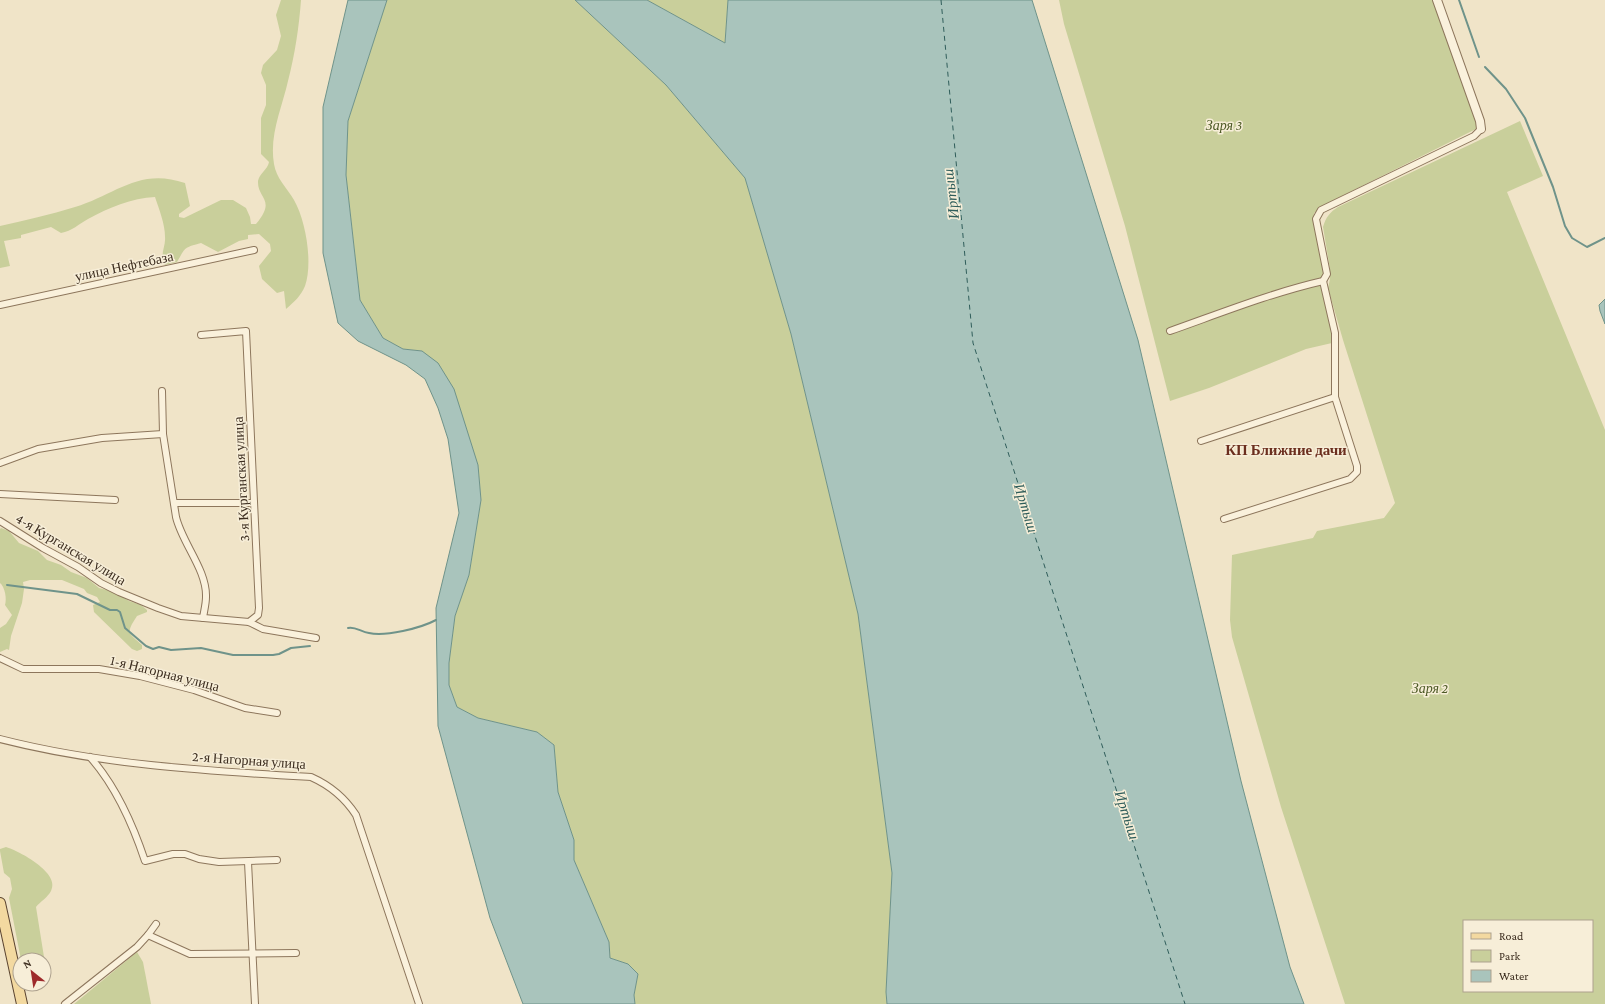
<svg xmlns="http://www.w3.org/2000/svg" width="1605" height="1004" font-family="'Crimson Pro',serif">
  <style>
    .green { fill: #c9cf9b; fill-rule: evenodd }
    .water { fill: #a9c4bc; stroke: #6f938a }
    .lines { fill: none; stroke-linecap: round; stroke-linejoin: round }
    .stream { stroke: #6f938a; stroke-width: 2 }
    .ferry { stroke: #2f5d5a; stroke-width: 1; stroke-dasharray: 5 4; stroke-linecap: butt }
    .minor-casing { stroke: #8d765c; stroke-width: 8 }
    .tertiary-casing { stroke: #8d765c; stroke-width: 10 }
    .primary-casing { stroke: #5b4430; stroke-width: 12 }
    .minor { stroke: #faf1dc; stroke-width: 6 }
    .tertiary { stroke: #faf1dc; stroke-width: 8 }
    .primary { stroke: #f3d9a0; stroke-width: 10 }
    .labels { text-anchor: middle; stroke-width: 3; stroke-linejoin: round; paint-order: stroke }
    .park-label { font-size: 14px; font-style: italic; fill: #4d5a26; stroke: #f7eed8 }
    .street-label { font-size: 14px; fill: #3d2e20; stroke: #f7eed8 }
    .water-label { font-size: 15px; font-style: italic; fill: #2f5d5a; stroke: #f7eed8 }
    .neighbourhood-label { font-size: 15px; font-weight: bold; fill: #6b2e1e; stroke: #f7eed8 }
  </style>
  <rect width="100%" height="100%" fill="#f0e4c8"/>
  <!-- green -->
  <g class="green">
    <path d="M281,0H301C299,27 295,54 288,81C282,108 269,135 274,164C276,178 287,188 294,200C306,221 313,263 305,286C301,296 294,302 286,309L284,291L277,293L262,279L259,266L271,251L270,244L259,234L248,235V239L239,241L218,252L201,243C183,248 186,247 177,262L165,265C159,254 166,247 165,237C165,224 159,209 155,197C132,198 108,208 88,219C79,224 72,231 61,233L51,227L21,235V238L4,241L10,266L0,268V226C25,220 50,215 75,207C115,195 139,167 185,183L190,206L179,214V217L184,218L221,200H233L246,208L250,217L251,224H256C277,199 257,199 258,181C259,174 268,169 269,162L261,154V118L266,105V85L261,73L263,65L277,50L281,36L276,15Z"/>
    <path d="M387,0H575L666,85L745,178L791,334L858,614L892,873L886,992L887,1004H635L634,995L638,974L627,964L610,958L609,942L574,860V840L558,792L554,745L537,732L478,718L457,707L449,685V663L455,616L469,575L481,500L478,465L422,351L403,349L383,338L360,300L346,175L348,121Z"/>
    <path d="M647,0H728L725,43Z"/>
    <path d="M1059,0H1434L1477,123L1476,129L1330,202L1314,213C1312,235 1326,255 1323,277L1319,280L1333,338L1332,343L1306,349L1209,388L1170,401L1125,226L1064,24Z"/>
    <path d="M1520,121L1543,176L1507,192L1605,430V1004H1345L1281,807L1232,637L1230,620L1232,555L1313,538L1317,531L1384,518L1395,503L1343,340L1328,288L1330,279V269L1323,227C1326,217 1330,212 1338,207ZM1464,921H1592V991H1464Z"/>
    <path d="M1,528L9,531L19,543L38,551L47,560L61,565L71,572L87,578L99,588L115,592L129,601L141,605L147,610V612L137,616C125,634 129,633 142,645V649L137,651L132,649L94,612L93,605L100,602L97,597L87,593L84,589L62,580H30L23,582L24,589L22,603L11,636L9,650L7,649L0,652V628L6,624L12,615L5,605C7,599 5,587 0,583V529Z"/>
    <path d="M6,847C19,851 61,873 51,891C48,897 40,902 36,907L44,957V961V960H21L9,898L12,889L10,878L4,873L0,851V849Z"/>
    <path d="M137,952L143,962L151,1004H74Z"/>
  </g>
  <!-- water -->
  <g class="water">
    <path d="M348,0H387L348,121L346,175L360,300L383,338L403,349L422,351L438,363L454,389L478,465L481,500L469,575L455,616L449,663V685L457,707L478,718L537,732L554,745L558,792L574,840V860L609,942L610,958L628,964L638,974L634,995L635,1004H523L490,918L438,726L436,608L459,513L448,439L438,408L425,379L406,365L358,341L338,323L323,253V107Z"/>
    <path d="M575,0H647L725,43L728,0H1032L1138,340L1241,781L1290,967L1304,1004H887L886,992L892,873L858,614L791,334L745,178L666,85Z"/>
    <path d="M1605,299V324L1600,311L1599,305Z"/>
  </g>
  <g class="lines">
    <!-- stream -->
    <g class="stream">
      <path d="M1459,0L1479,57"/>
      <path d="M1485,67L1506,89L1525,118L1553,187L1565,226L1572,238L1587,247L1605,238"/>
      <path d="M7,585L77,594L110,610H117L120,612L125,628L146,646L153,649L159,647L171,650L201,648L233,655H273L279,654L291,648L310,646"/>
      <path d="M348,628C355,626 361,632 369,633C385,637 421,628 436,620"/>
    </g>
    <!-- ferry -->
    <path class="ferry" d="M941,0L973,343L1185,1004"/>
    <defs>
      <g id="minor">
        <path d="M0,305L254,250"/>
        <path d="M1170,331C1221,313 1271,293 1323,281L1327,274L1316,219L1321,210L1474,136L1481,129"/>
        <path d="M201,335L246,331L259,608L258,615L249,622"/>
        <path d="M162,391L163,434L176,517C182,543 207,570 206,597C206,604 204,611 203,618"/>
        <path d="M1201,441L1335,397"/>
        <path d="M0,463L38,449L102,438L163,434"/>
        <path d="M0,494L115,500"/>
        <path d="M174,503H254"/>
        <path d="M1224,519L1350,479L1357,472V466L1335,397V333L1323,281"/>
        <path d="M0,521L43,548L78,567L101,583L119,592L158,608L181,616L249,622L263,629L316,638"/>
        <path d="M0,658L23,669H99L140,676L194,690L245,708L277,713"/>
        <path d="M0,739C101,765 208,771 311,777C329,785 345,798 356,815L419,1004"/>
        <path d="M90,757C115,785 133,825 145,861L173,854H185L199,859L219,862L277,860"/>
        <path d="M248,862L255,1004"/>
        <path d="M148,935L190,954L296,953"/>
        <path d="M65,1004L137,947L148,935L156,924"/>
      </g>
      <path id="tertiary" d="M1437,0L1480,121L1481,129"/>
      <path id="primary" d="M0,903L22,1004"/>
    </defs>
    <!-- minor casing -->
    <use href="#minor" class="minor-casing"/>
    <!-- tertiary casing -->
    <use href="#tertiary" class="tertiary-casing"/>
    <!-- primary casing -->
    <use href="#primary" class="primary-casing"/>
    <!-- minor -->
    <use href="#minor" class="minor"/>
    <!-- tertiary -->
    <use href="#tertiary" class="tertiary"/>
    <!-- primary -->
    <use href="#primary" class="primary"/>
  </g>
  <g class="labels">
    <!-- park labels -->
    <g class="park-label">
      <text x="1224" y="130">Заря 3</text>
      <text x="1430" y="693">Заря 2</text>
    </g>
    <!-- street labels -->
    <g class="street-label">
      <text transform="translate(124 266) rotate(-12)" y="5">улица Нефтебаза</text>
      <text transform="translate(241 479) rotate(-93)" y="5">3-я Курганская улица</text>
      <text transform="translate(71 549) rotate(31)" y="5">4-я Курганская улица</text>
      <text transform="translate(165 673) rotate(14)" y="5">1-я Нагорная улица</text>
      <text transform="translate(249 760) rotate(4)" y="5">2-я Нагорная улица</text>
    </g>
    <!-- water labels -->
    <g class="water-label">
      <text transform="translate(951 194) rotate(-97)" y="5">Иртыш</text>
      <text transform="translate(1026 508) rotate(73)" y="5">Иртыш</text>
      <text transform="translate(1127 815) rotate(72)" y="5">Иртыш</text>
    </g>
    <!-- neighbourhood labels -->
    <g class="neighbourhood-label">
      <text x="1286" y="455">КП Ближние дачи</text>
    </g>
  </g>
  <!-- legend -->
  <rect x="1463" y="920" width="130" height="72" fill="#f7eed8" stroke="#ada18e"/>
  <rect x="1471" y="933" width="20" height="6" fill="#f3d9a0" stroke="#ada18e"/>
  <text x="1499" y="940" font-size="12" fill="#3d2e20">Road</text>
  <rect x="1471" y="950" width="20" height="12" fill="#c9cf9b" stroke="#ada18e"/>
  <text x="1499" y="960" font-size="12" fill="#3d2e20">Park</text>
  <rect x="1471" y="970" width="20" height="12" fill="#a9c4bc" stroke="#ada18e"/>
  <text x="1499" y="980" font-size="12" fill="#3d2e20">Water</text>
  <!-- north arrow -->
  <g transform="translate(32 972) rotate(330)"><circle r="19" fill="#f7eed8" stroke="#ada18e"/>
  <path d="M0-3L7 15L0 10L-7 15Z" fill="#9e2a2b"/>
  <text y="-6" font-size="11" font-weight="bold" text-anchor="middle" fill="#3d2e20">N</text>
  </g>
</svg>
